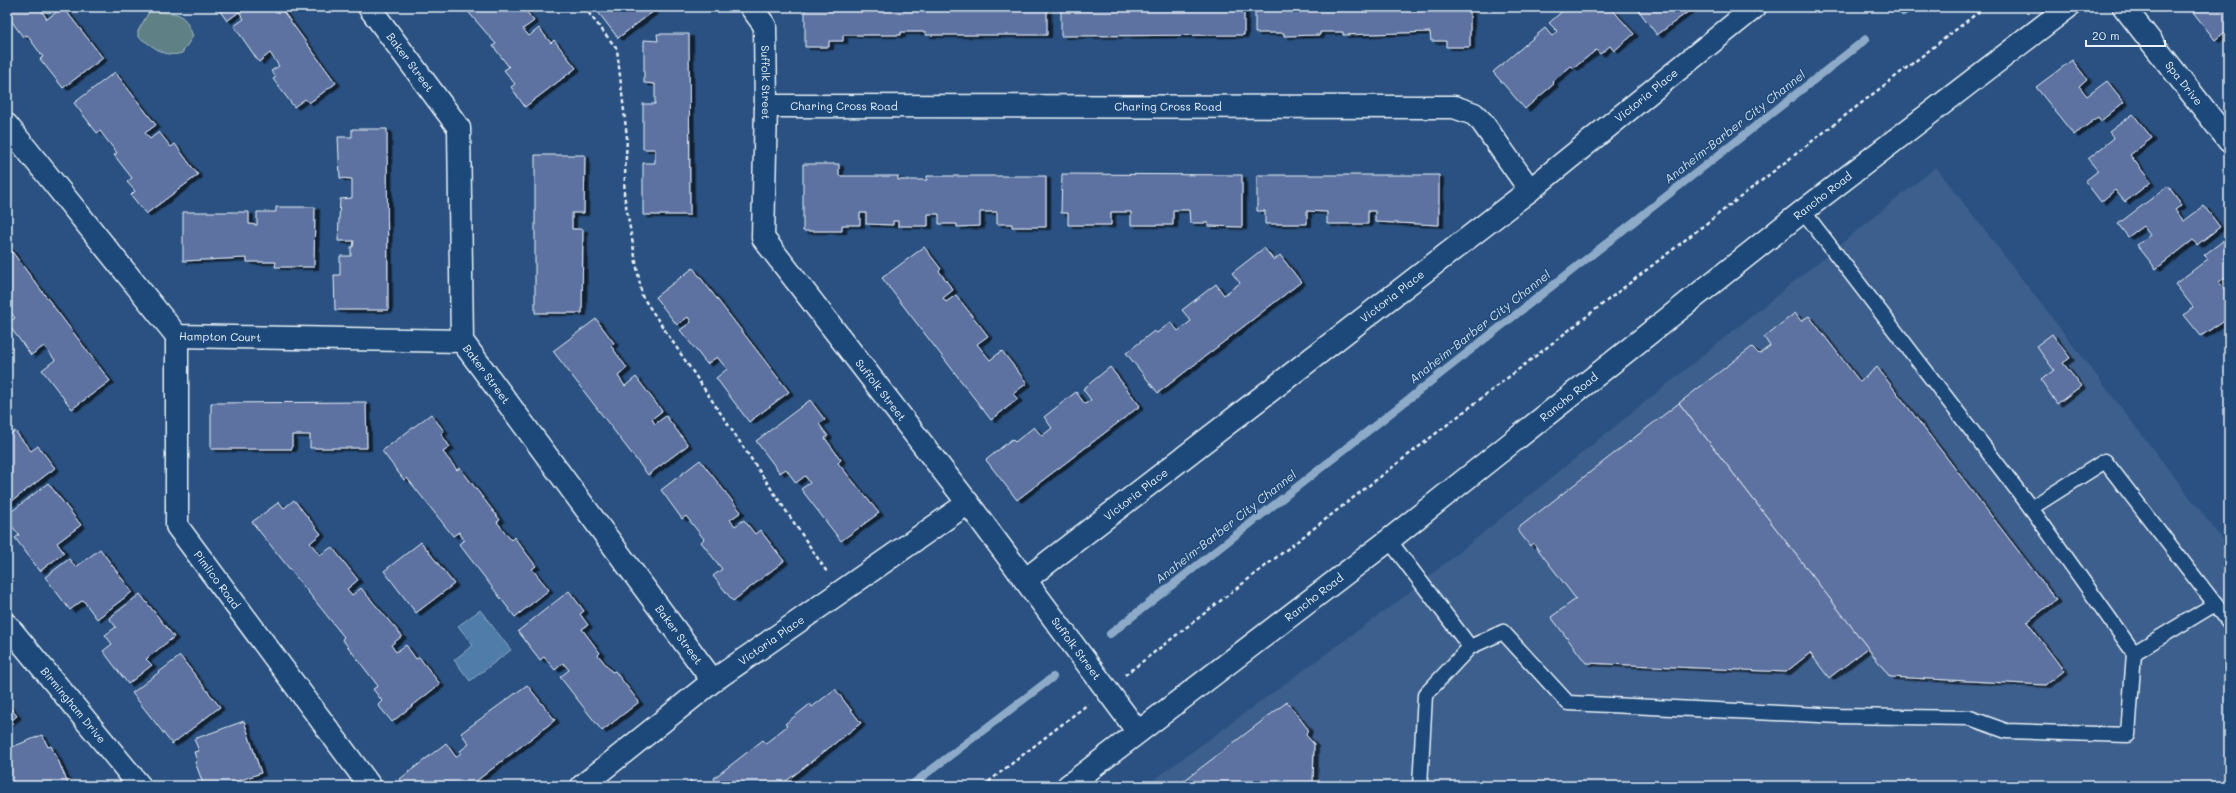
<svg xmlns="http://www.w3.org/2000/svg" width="2236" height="793" font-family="Mali,sans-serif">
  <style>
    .built { fill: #3c5e8d }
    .green { fill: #5f8186; stroke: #a4b9bf }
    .water { fill: #507ca8; stroke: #8dabc8 }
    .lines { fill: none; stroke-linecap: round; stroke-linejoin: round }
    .stream { stroke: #8dabc8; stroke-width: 8 }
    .building { fill: #5d72a1; stroke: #e8f1f8; filter: url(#shadow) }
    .lane-casing { stroke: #e8f1f8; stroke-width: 17 }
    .street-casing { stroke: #e8f1f8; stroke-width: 25 }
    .secondary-casing { stroke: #e8f1f8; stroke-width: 25 }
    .path { stroke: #e8f1f8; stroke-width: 2.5; stroke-dasharray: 4 3; stroke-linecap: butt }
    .lane { stroke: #1f4a7a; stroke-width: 14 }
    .street { stroke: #1f4a7a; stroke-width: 22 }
    .secondary { stroke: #1f4a7a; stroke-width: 22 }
    .labels { text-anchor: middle; stroke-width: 3; stroke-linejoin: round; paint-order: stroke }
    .street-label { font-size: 11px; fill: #e8f1f8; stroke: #1f4a7a }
    .water-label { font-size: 12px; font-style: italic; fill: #d1dfec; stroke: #1f4a7a }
  </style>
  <defs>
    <filter id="shadow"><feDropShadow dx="4.5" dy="2.5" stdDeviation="0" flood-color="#0009"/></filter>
  </defs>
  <rect width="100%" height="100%" fill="#2a5181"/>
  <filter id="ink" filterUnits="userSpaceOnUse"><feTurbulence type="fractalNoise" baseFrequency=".025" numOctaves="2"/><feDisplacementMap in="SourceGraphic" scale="8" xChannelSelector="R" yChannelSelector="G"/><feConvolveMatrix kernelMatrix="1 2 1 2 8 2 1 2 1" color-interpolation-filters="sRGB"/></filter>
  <g filter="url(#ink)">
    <!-- built -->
    <path class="built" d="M1936,167L2229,548V786H1145L1401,599Z"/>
    <!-- green -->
    <path class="green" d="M150,10C176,17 181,5 193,36L182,53C164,59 154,46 138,37V31Z"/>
    <!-- water -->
    <path class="water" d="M480,610L511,650L470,681L454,660L473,645L458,626Z"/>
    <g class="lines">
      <!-- stream -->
      <g class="stream">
        <path d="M1903,12L1910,7"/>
        <path d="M1110,634L1866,39"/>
        <path d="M910,786L1053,677"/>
      </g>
    </g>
    <!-- building -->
    <g class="building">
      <path d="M7,7H45L41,10L47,19L63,7L103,58L63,88L40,59L43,57L27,35L23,37L7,15Z"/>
      <path d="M217,7H280L336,83L309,103L305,99L294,107L273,79L276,77L271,71L279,66L270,53L259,62L234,26L244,19L239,12L227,21Z"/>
      <path d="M464,7H523L534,21L523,29L529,36L539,28L551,43L554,40L576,68L525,107L511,87L515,84L504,70L509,67L493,46L496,44Z"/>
      <path d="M594,7H651L654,11L618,38Z"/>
      <path d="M805,7H1047V35H926V32H901V35H843V41H829V47H805Z"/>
      <path d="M1061,7H1244V35L1061,36Z"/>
      <path d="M1255,7H1470V47H1446V41H1431L1430,32L1343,35V32H1320V35L1284,36V33H1255Z"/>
      <path d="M1567,7H1610L1634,34L1614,51L1610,46L1600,54L1596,50L1574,68L1571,66L1552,82L1554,84L1525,109L1493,72L1545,28L1552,36L1557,31L1549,23Z"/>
      <path d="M1636,7H1693V8L1657,35Z"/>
      <path d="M2189,7H2229V29L2215,40Z"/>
      <path d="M657,34H689L690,215H643V163H655V149H643V104H655V84L644,83V40L658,41Z"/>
      <path d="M2072,60L2087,79L2079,86L2087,96L2107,81L2124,102L2101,121L2098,117L2074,135L2036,87Z"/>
      <path d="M115,72L156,125L145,133L150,139L159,132L171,147L175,144L198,175L146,214L131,195L135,191L127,182L132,178L114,155L117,153L100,131L97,133L74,103Z"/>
      <path d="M2133,114L2152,138L2130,155L2151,182L2125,202L2115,190L2101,202L2085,181L2098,171L2088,159L2114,138L2109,132Z"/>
      <path d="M352,129H387L388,310H335L334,275H340V256H351V247H353L354,241H338L340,199L352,198V179L340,178L338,137H352Z"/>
      <path d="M535,155H585L584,213H572V229H583L582,313H535Z"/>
      <path d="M803,164H839V176H898V180H927V176H1046V227H1012V224H997V212H980V226L957,227V224H939V214H928V226H898V221H893V225L866,224V213H860V225H842V231H803Z"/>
      <path d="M1062,174L1242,175V227L1208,226V223H1190L1189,210H1173V225H1131V212H1111V225H1068V213H1061Z"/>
      <path d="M1257,175H1439V225L1375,222V211H1368V224H1327V212L1307,211V224H1265V211H1257Z"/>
      <path d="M2168,186L2182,205L2175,210L2184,221L2204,206L2220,227L2197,245L2193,240L2156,269L2137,245L2150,235L2143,226L2128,237L2118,224Z"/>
      <path d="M276,207H315L314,267H275L276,262H247V258L183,261V212H249V224L257,225V212H276Z"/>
      <path d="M2227,238L2229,274L2219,282L2229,295V317L2201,336L2184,315L2193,307L2175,284L2208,259L2204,255Z"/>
      <path d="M7,245L110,381L72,409L42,370L55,360L44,346L31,355L7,323L15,318L7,307Z"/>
      <path d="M924,247L941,269L939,271L953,290L943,298L946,302L956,295L988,336L977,344L990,360L1002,351L1027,383L1013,394L1018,399L991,420L882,278Z"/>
      <path d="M1264,248L1274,260L1280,255L1301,282L1158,393L1126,353L1154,331L1157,333L1171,322L1178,331L1191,321L1182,310L1216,284L1224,295L1240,283L1232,273Z"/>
      <path d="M693,268L789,392L749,422L716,378L727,369L717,357L707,364L680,330L691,322L688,317L677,325L655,297Z"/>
      <path d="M1795,313L1801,321L1809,316L1860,382L1877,367L2056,600L2027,622L2064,671L2046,685L1890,677L1679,403L1752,347L1759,354L1770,346L1764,337Z"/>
      <path d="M596,319L614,343L611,346L627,368L618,376L625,386L636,377L662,411L652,419L655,424L666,416L688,445L648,475L553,351Z"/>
      <path d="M2052,334L2070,358L2063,363L2081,386L2057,404L2041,380L2054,370L2036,346Z"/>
      <path d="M1110,367L1140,406L1017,500L986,460L1012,439L1015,442L1034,427L1042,436L1052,428L1044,417L1076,392L1085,404L1091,400L1083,389Z"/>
      <path d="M810,400L825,420L819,424L828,436L825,438L841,460L838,463L879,513L841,541L801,489L810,483L805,476L796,483L786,469L780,473L756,441Z"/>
      <path d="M366,402L367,448H310V435H292V449H211V403Z"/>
      <path d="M1679,403L1868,648L1829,678L1810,653L1786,672L1586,663L1551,617L1576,599L1533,543L1530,546L1517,529Z"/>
      <path d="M431,414L444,431L441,434L450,447L443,452L457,470L460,468L500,520L497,522L511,540L514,537L536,566L532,569L549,590L515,617L459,544L464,540L459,532L453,536L407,478L404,480L382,451Z"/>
      <path d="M15,431L31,451L38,446L55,468L7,505V437Z"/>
      <path d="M700,460L741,512L730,520L735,526L744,520L755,534L760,530L784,561L733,601L713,576L722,569L701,542L704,539L686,516L682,519L661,490Z"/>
      <path d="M48,483L81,525L57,543L64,553L40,571L15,538L19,535L7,520V515Z"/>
      <path d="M294,500L321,534L310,543L320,555L332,547L358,580L347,589L352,595L361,588L402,636L391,645L396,652L406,645L416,659L419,657L440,684L392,722L378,705L382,701L373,689L378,686L342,639L344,637L252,522L279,502L284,508Z"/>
      <path d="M421,542L454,584L416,613L384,571Z"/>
      <path d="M100,549L132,592L97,619L83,600L70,610L45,577L69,559L76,567Z"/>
      <path d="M569,591L584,611L580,614L588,625L582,629L600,653L598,655L612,672L615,671L639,702L602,731L560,677L569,670L563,663L555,670L544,657L540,660L518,631Z"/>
      <path d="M140,594L174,637L146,659L152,665L128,684L103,651L112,644L105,635L116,627L109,618Z"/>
      <path d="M180,656L220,707L172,744L132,693Z"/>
      <path d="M527,685L555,720L470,786H406L400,779L446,743L456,757L461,753L460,751L469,744L461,733Z"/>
      <path d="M835,689L861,723L780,786H708L715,780L714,778L763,740L766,743L787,726L785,724L810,704L812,707Z"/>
      <path d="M1287,702L1308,729L1306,735L1314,744L1313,786H1177Z"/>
      <path d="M7,704L17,716L7,724Z"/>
      <path d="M244,721L261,773L224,786H204L195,762L197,761L194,752L199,751L194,739Z"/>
      <path d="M42,735L48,747L51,746L55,755H56L69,786H7V749Z"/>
      <path d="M690,780L695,786H683Z"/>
    </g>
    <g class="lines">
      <defs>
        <g id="lane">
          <path d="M1803,211L2031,508L2105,461L2229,622"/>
          <path d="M1389,540L1470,647L1503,632L1568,703L1840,716L1970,718L2006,731L2128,735L2134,653L2031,508"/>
          <path d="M2134,653L2215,604"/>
          <path d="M1420,786L1425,695L1470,647"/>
        </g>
        <g id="street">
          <path id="s1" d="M369,7L459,128L462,341L713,681"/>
          <path id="s2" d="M751,7L765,26L766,106L763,238L968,503L1138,732"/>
          <path id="s3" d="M2124,7L2229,141"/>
          <path id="s4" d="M766,106L1454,107L1474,114L1482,122L1530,190"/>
          <path id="s5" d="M7,125L177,336L462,341"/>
          <path id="s6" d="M177,336V526L370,786"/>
          <path id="s7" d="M1025,580L1530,190L1755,7"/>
          <path id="s8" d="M7,625L140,786"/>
          <path id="s9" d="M582,786L713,681L968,503"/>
        </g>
        <g id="secondary">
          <path id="s10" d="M1068,786L1389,540L1803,211L2068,7"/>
        </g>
      </defs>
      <!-- lane casing -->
      <use href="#lane" class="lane-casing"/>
      <!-- street casing -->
      <use href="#street" class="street-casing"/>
      <!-- secondary casing -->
      <use href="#secondary" class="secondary-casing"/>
      <!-- path -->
      <g class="path">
        <path d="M584,7L617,49L627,138L624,194L642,296L827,572"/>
        <path d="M1125,675L1985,7"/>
        <path d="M983,786L1088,704"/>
      </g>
      <!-- lane -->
      <use href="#lane" class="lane"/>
      <!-- street -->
      <use href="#street" class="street"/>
      <!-- secondary -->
      <use href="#secondary" class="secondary"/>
    </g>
  </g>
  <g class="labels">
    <!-- street labels -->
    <g class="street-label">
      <text dy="4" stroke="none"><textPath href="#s1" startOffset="69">Baker Street</textPath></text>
      <text dy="4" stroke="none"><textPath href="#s2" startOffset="80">Suffolk Street</textPath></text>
      <text dy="4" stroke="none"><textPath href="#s3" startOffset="97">Spa Drive</textPath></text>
      <text dy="4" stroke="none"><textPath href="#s7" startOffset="788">Victoria Place</textPath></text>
      <text dy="4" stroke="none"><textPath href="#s4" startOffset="78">Charing Cross Road</textPath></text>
      <text dy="4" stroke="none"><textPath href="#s4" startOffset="402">Charing Cross Road</textPath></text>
      <text dy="4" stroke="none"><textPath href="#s10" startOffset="958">Rancho Road</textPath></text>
      <text dy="4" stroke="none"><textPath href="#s7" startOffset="464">Victoria Place</textPath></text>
      <text dy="4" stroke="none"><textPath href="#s5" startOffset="314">Hampton Court</textPath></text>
      <text dy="4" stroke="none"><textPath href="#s1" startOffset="405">Baker Street</textPath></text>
      <text dy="4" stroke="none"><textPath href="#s2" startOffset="428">Suffolk Street</textPath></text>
      <text dy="4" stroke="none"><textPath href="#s10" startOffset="634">Rancho Road</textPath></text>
      <text dy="4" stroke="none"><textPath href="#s7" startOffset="140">Victoria Place</textPath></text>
      <text dy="4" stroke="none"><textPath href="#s6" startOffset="257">Pimlico Road</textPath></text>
      <text dy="4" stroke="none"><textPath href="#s10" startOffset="310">Rancho Road</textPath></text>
      <text dy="4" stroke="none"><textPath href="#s1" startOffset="729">Baker Street</textPath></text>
      <text dy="4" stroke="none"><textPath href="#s9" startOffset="239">Victoria Place</textPath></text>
      <text dy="4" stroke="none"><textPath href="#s2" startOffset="752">Suffolk Street</textPath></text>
      <text dy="4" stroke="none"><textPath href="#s8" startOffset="104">Birmingham Drive</textPath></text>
    </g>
    <!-- water labels -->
    <g class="water-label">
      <text transform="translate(1735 127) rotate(-38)" y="4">Anaheim-Barber City Channel</text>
      <text transform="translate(1480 327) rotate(-38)" y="4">Anaheim-Barber City Channel</text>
      <text transform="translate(1226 527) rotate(-38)" y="4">Anaheim-Barber City Channel</text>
    </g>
  </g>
  <!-- margin -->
  <rect width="2236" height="793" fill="none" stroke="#1f4a7a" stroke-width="24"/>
  <rect x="12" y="12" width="2212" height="769" fill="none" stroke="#e8f1f8" stroke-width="1.5" filter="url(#ink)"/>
  <!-- scale -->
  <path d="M2086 40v6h79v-6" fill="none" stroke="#e8f1f8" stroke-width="2"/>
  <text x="2092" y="40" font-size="12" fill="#e8f1f8" stroke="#1f4a7a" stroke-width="3" paint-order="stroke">20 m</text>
</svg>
